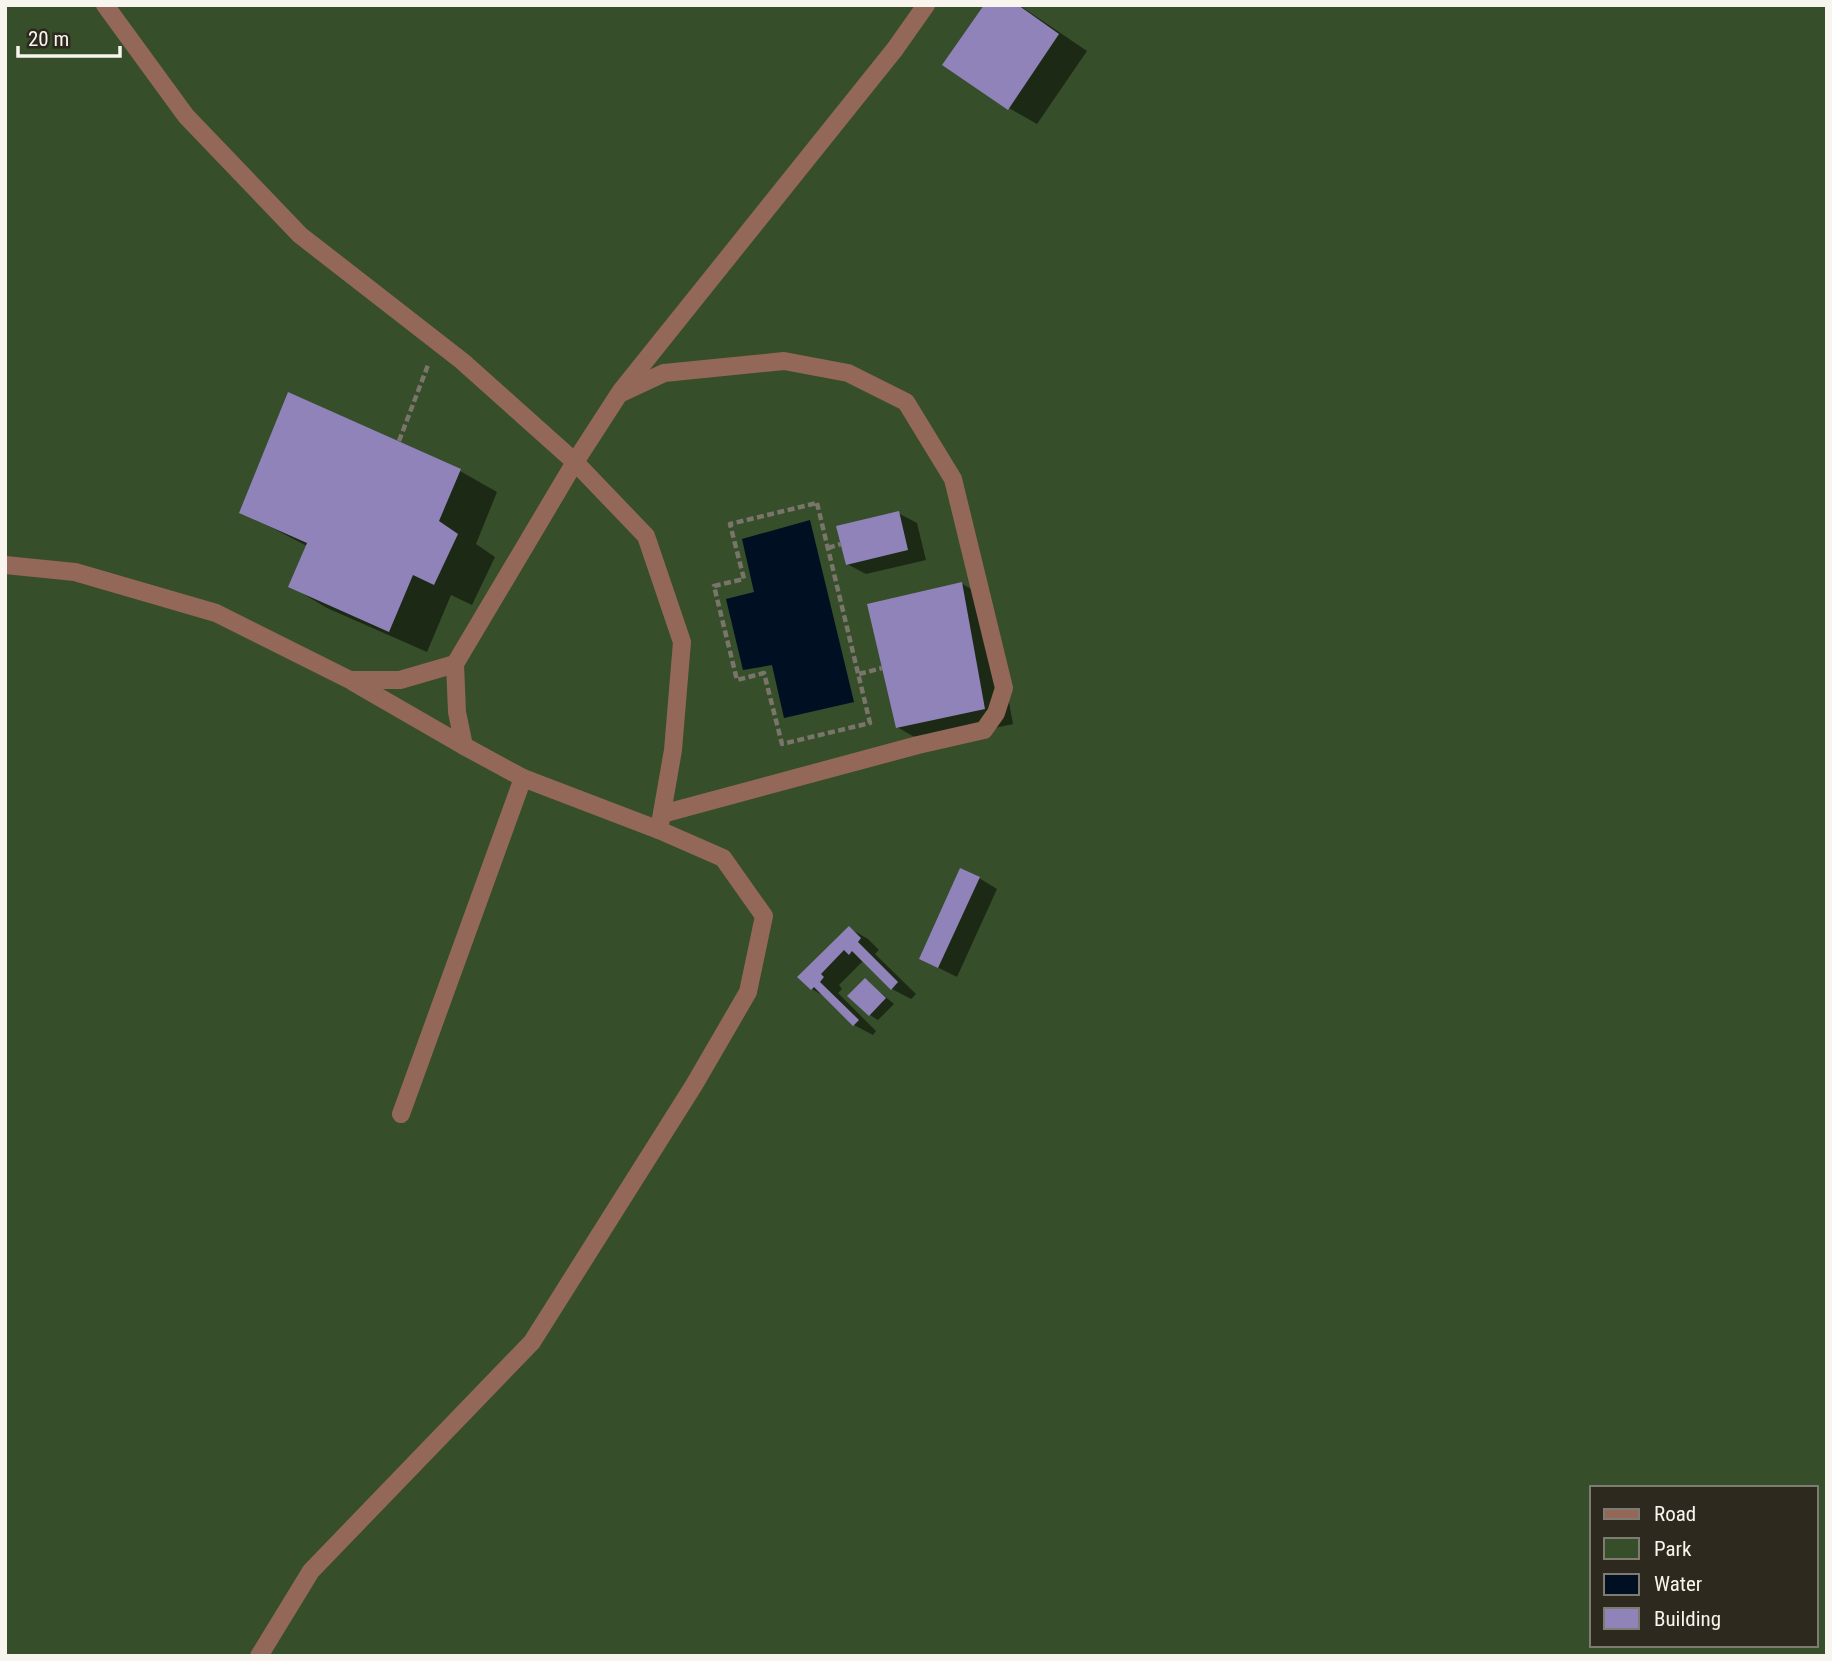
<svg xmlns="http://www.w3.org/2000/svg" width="1832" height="1661" font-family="'Roboto Condensed',sans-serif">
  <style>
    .green { fill: #364e29; fill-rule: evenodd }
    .water { fill: #000f21 }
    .shadow { fill: #0007 }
    .building { fill: #8f83b9 }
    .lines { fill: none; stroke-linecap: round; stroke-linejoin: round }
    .path { stroke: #79756b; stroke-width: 4.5; stroke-dasharray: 7 3.5; stroke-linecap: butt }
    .minor { stroke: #946858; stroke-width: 18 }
  </style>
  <rect width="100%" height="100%" fill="#2d291e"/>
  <!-- green -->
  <path class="green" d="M5,5H1827V1656H5ZM1592,1488H1816V1645H1592Z"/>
  <!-- water -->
  <path class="water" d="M810,520L854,702L784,718L772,665L743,670L726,599L754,592L742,539Z"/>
  <!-- shadow -->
  <g class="shadow">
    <path d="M986,5H1019L1087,51L1037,124L1009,108Z"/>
    <path d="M460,471L497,492L476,544L495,557L472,605L451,595L427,652L327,608L290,586L307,546L242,512Z"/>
    <path d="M898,513L917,523L926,560L866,574L847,564Z"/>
    <path d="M961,583L990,600L1013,724L925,743L897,727Z"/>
    <path d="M979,878L997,889L957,977L921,959Z"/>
    <path d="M849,928L868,939L879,950L875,954L916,994L911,999L892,989L863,961L839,985L842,989L838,993L876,1031L873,1035L854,1025L827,998L812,989Z"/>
    <path d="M865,980L894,1004L878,1020L870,1015Z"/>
  </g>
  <!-- building -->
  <g class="building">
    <path d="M984,5H1018L1059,34L1008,110L942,65Z"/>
    <path d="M288,392L461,469L439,521L458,534L434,585L413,575L389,632L288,587L307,543L239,513Z"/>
    <path d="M899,511L908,550L846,565L836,526Z"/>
    <path d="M962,582L985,709L896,728L867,604Z"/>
    <path d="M960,868L980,877L938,968L919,959Z"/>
    <path d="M849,926L861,938L858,942L898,982L891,990L852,951L849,955L844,950L821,974L824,977L820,982L859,1020L853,1026L814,987L811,990L797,977Z"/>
    <path d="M865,978L886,998L869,1016L847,996Z"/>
  </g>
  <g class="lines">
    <!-- path -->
    <g class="path">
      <path d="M399,441L428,365"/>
      <path d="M817,503L870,723L782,744L764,673L737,680L714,586L744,579L730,524Z"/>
      <path d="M828,548L841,544"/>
      <path d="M859,674L882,668"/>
    </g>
    <!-- minor -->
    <g class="minor">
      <path d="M105,5L186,116L300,235L462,361L575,462L646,536L682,642L673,750L659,830L723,858L764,916L748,992L694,1085L532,1342L311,1571L259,1656"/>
      <path d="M621,391L895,49L926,5"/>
      <path d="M5,565L75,572L216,613L350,680H400L455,664"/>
      <path d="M353,682L464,746"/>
      <path d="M659,830L523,778L464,746L457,712L455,664L575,462L619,394L664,373L784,361L848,373L906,402L953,479L1004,688L996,713L984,730L918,745L662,814"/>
      <path d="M401,1114L523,778"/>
    </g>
  </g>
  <!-- border -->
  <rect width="1832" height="1661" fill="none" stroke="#f7f5ed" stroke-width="14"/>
  <!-- legend -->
  <rect x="1590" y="1486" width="228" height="161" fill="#2d291e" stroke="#7e7b71" stroke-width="2"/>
  <rect x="1604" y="1509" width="35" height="10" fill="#946858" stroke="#7e7b71" stroke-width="2"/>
  <text x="1654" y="1521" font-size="21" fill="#f7f5ed">Road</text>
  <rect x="1604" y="1538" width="35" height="21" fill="#364e29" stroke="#7e7b71" stroke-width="2"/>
  <text x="1654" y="1556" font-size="21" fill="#f7f5ed">Park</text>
  <rect x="1604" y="1574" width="35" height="21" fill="#000f21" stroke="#7e7b71" stroke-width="2"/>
  <text x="1654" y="1591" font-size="21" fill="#f7f5ed">Water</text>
  <rect x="1604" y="1608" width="35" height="21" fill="#8f83b9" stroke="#7e7b71" stroke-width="2"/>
  <text x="1654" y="1626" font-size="21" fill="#f7f5ed">Building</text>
  <!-- scale -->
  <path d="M18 46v10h102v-10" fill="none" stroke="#f7f5ed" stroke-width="3.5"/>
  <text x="28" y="46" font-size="21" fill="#f7f5ed" stroke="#2d291e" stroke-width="5" paint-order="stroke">20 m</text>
</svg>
